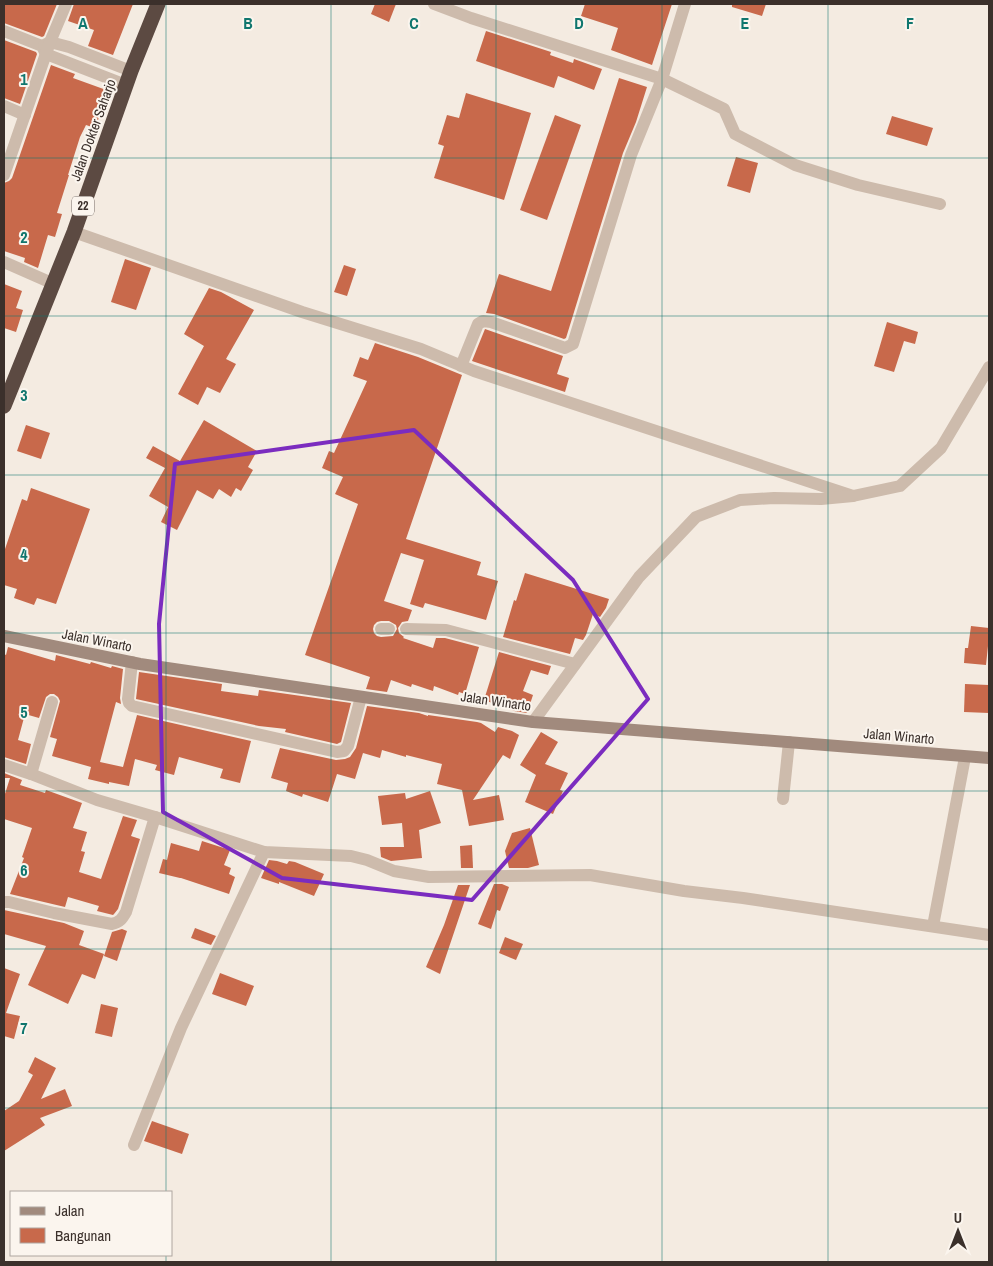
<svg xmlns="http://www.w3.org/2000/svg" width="993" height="1266" font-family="'Archivo Narrow',sans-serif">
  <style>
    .building { fill: #c8694b; fill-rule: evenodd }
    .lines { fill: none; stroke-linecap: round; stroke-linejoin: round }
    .street { stroke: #cdbbac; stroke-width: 12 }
    .secondary { stroke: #a18a7d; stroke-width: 12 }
    .highway { stroke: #5c4a42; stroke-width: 15 }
    .marked { fill: none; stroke: #7b2cbf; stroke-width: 4; stroke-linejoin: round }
    .grid { fill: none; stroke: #0f766e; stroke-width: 1; stroke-opacity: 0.55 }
    .labels { text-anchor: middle; stroke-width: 4; stroke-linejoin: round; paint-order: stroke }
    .shield { fill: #fbf5ee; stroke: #756b66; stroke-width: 1 }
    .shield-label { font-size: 12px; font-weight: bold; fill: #3b302b }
    .street-label { font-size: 14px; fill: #3b302b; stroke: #fbf5ee }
    .grid-label { font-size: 16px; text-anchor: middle; font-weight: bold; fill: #0f766e; stroke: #fbf5ee; stroke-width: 4; stroke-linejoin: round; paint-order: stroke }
  </style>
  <rect width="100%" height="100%" fill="#f4ebe1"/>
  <!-- building -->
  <g class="building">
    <path d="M4,4H57L44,36L42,37L4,23Z"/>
    <path d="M74,4H133L113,55L88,46L94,30L68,21Z"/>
    <path d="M375,4H396L389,22L371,14Z"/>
    <path d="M585,4H672L652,65L611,50L618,28L581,16Z"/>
    <path d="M732,4H766L762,16L732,7Z"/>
    <path d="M486,31L551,52L550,55L573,63L574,59L602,69L594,90L558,76L554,88L476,61Z"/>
    <path d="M4,40L36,52L37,54L20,104L4,98Z"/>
    <path d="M51,65L75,74L73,78L109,91L95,128L86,125L80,137L68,175H69L57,213L62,214L55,237L48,235L38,268L24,262L25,258L4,251V183L9,181L12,178Z"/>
    <path d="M619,78L647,87L636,122L623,153L566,338L564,339L494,314L486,313L499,274L551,291Z"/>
    <path d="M466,93L531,113L504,200L434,178L444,146L438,144L447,115L459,118Z"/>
    <path d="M555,115L581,125L547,220L520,210Z"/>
    <path d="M892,116L933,128L927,146L886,134Z"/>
    <path d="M736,157L758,163L750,193L727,186Z"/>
    <path d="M125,259L151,268L136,310L111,302Z"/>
    <path d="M344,265L356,269L347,296L334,292Z"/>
    <path d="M4,284L22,291L16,308L23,310L16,332L4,328Z"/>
    <path d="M209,288L221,292L254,310L226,359L236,364L220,393L207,387L198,405L178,394L204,346L184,334Z"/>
    <path d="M887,322L918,332L915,344L904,341L894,372L874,366Z"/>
    <path d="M485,329L563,356L557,374L569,378L565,392L472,361Z"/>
    <path d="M375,343L418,357L462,375L406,539L481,562L477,575L498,581L486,620L425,603L423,608L410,604L424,560L401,553L384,601L412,610L408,621L402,622L398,628L399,633L404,637L403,638L433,648L436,638H445L479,647L465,694L459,692L458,695L434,686L433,691L412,684L411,687L391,680L387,692L366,689L370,677L305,655L358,504L335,494L343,477L322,468L329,451L334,453L367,381L353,376L360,357L368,360ZM381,621H389L396,625L397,629L393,636L381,637L377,636L374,633L373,629L374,625L377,622Z"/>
    <path d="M204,420L257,451L248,467L253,470L241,491L236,488L231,497L219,489L213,499L197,490L177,530L161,522L168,507L149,496L165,468L146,458L153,446L180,461Z"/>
    <path d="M26,425L50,433L41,459L17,451Z"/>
    <path d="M31,488L90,509L56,604L37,598L34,605L14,598L17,589L4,585V552L22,499L27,501Z"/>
    <path d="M525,573L609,599L606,608L600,617L593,614L586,635L583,640L575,638L570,654L503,637L514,600L516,601Z"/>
    <path d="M971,626L989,628V646H988L986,665L964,663L965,648H968Z"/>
    <path d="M8,647L55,661L56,655L90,664L91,662L111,668L112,666L123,669L120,698L121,704L116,702L100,762L123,767L137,715L251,741L240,783L220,778L223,769L179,757L174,775L155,770L157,765L135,759L129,786L109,782V784L88,779L91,767L52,756L57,739L50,737L60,701L58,697L54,694H50L46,697L39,718L25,714L18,740L31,744L26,764L4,757V654L6,655Z"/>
    <path d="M499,652L551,666L548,675L531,670L523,691L533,695L527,713L514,711L484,700Z"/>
    <path d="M139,672L222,684L221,691L258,696L259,690L351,703L341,742L337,744L285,732L286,729L259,726L136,699Z"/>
    <path d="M965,684L989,685V713L964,712Z"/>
    <path d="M367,706L419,713L428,716V715L477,722L481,723L495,732L498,727L512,731L519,735L510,759L503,755L473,800L499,795L504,820L469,826L462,790L437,784L442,764L406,755V757L382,750L380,758L363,753L355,779L337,774L328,802L303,794L302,797L286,791L288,783L271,778L280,748L336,760L345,759L350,757L356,748Z"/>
    <path d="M541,732L558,742L545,764L568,773L560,790L563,791L553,814L525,802L536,775L520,765Z"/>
    <path d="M4,773L22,780L20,785L45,793L46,790L82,803L73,828L87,832L81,851L85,852L79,872L101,879L123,816L137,820L131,836L140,839L118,909L114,914L113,915L97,911L99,906L68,897L65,907L10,894L24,858L22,857L32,828L4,819V797L10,778H4Z"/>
    <path d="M430,791L441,823L419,830L422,858L391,861L381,857L380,847H404L402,823L382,825L378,796L405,793L406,799Z"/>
    <path d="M530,828L539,865L528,868H509L505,851L512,833Z"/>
    <path d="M202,841L230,850L224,865L231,868L229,874L235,877L229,894L181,878H180L159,873L163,859L167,860L171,843L199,851Z"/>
    <path d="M472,845L473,868H461L460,846Z"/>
    <path d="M269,860L277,861L287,864L289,861L295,862L324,874L314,896L279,882V884L261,878Z"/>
    <path d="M494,884H502L509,887L500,911L497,910L491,929L478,924Z"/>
    <path d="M458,885H470L440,974L426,967L444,925Z"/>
    <path d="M4,910L64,923L84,931L79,945L104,954L95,979L82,974L68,1004L28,985L46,946L4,934Z"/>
    <path d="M195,928L216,936L211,945L191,938Z"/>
    <path d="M122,929L127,931L117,961L104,956L112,932Z"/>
    <path d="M505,937L523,944L516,960L499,953Z"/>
    <path d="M4,968L20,974L6,1013L20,1016L14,1039L4,1036Z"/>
    <path d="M220,973L254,986L246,1006L212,994Z"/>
    <path d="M101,1004L118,1008L112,1037L95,1033Z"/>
    <path d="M35,1057L56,1068L41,1099L65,1089L72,1106L40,1118L45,1125L4,1151V1111L19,1101L33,1075L28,1072Z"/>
    <path d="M152,1121L189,1134L182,1154L144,1141Z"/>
  </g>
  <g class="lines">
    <!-- street -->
    <g class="street">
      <path d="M434,4L471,18L662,79L724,109L735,134L795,165L858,185L940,204"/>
      <path d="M4,31L42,46L46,54L126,85"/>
      <path d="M44,45L50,42L69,47L131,71"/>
      <path d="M4,106L25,115"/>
      <path d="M4,175L50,42L66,4"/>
      <path d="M74,232L302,312L421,349L474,371L853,496"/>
      <path d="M4,262L54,284"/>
      <path d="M461,366L478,324L483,321L491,322L565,348L573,344L631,155L662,79L685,4"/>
      <path d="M381,629H389"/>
      <path d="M406,629L446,630L575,664"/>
      <path d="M132,662L128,699L129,703L132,706L337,752L344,751L348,746L361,697"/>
      <path d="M533,722L639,577L696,517L740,500L774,498L821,499L853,496L900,486L941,448L989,367"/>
      <path d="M4,765L31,774L97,800L155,817L264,852L351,856L367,860L394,871L429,877L590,875L684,891L743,898L989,935"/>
      <path d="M31,774L52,702"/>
      <path d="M783,799L789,742"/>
      <path d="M4,902H9L54,913L112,924C120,922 122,919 126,912L155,817"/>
      <path d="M933,926L965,757"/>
      <path d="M134,1145L181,1028L264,852"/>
    </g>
    <!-- secondary -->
    <path class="secondary" d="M4,636L140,664L533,722L989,758"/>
    <!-- highway -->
    <path class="highway" d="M4,406L74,232L131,71L158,4"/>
  </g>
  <!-- marked area -->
  <path class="marked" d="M414,430L573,580L648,699L472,900L282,878L163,812L159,624L175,464Z"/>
  <!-- grid -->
  <path class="grid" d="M166,4V1192M331,4V1262M496,4V1262M662,4V1262M828,4V1262M4,158H989M4,316H989M4,475H989M4,633H989M4,791H989M4,949H989M4,1108H989M166,1255V1262"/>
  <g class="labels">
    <!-- shield labels -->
    <rect class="shield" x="72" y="196.5" width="22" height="19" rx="4"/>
    <g class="shield-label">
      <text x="83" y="210">22</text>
    </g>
    <!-- street labels -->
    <g class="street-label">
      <text transform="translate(93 130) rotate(-70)" y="5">Jalan Dokter Saharjo</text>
      <text transform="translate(97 640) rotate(11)" y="5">Jalan Winarto</text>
      <text transform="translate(496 701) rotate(8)" y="5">Jalan Winarto</text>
      <text transform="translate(899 736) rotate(5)" y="5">Jalan Winarto</text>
    </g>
  </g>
  <g class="grid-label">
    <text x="83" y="29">A</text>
    <text x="248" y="29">B</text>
    <text x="414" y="29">C</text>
    <text x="579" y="29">D</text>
    <text x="745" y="29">E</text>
    <text x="910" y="29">F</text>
    <text x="24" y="85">1</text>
    <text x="24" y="243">2</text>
    <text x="24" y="401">3</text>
    <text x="24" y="560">4</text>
    <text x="24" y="718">5</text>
    <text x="24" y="876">6</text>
    <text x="24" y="1034">7</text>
  </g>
  <!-- border -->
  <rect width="993" height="1266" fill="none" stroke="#3b302b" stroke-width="10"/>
  <!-- legend -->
  <rect x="10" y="1191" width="162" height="65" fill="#fbf5ee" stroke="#aea6a0"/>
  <rect x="20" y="1207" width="25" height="8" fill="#a18a7d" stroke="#aea6a0"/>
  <text x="55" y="1216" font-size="15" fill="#3b302b">Jalan</text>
  <rect x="20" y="1228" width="25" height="15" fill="#c8694b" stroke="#aea6a0"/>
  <text x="55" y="1241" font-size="15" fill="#3b302b">Bangunan</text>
  <!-- north arrow -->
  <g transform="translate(958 1231)" stroke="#fbf5ee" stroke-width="4" paint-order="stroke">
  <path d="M0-4L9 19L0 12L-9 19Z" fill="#3b302b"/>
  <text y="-8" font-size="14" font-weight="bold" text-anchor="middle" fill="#3b302b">U</text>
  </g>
</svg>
